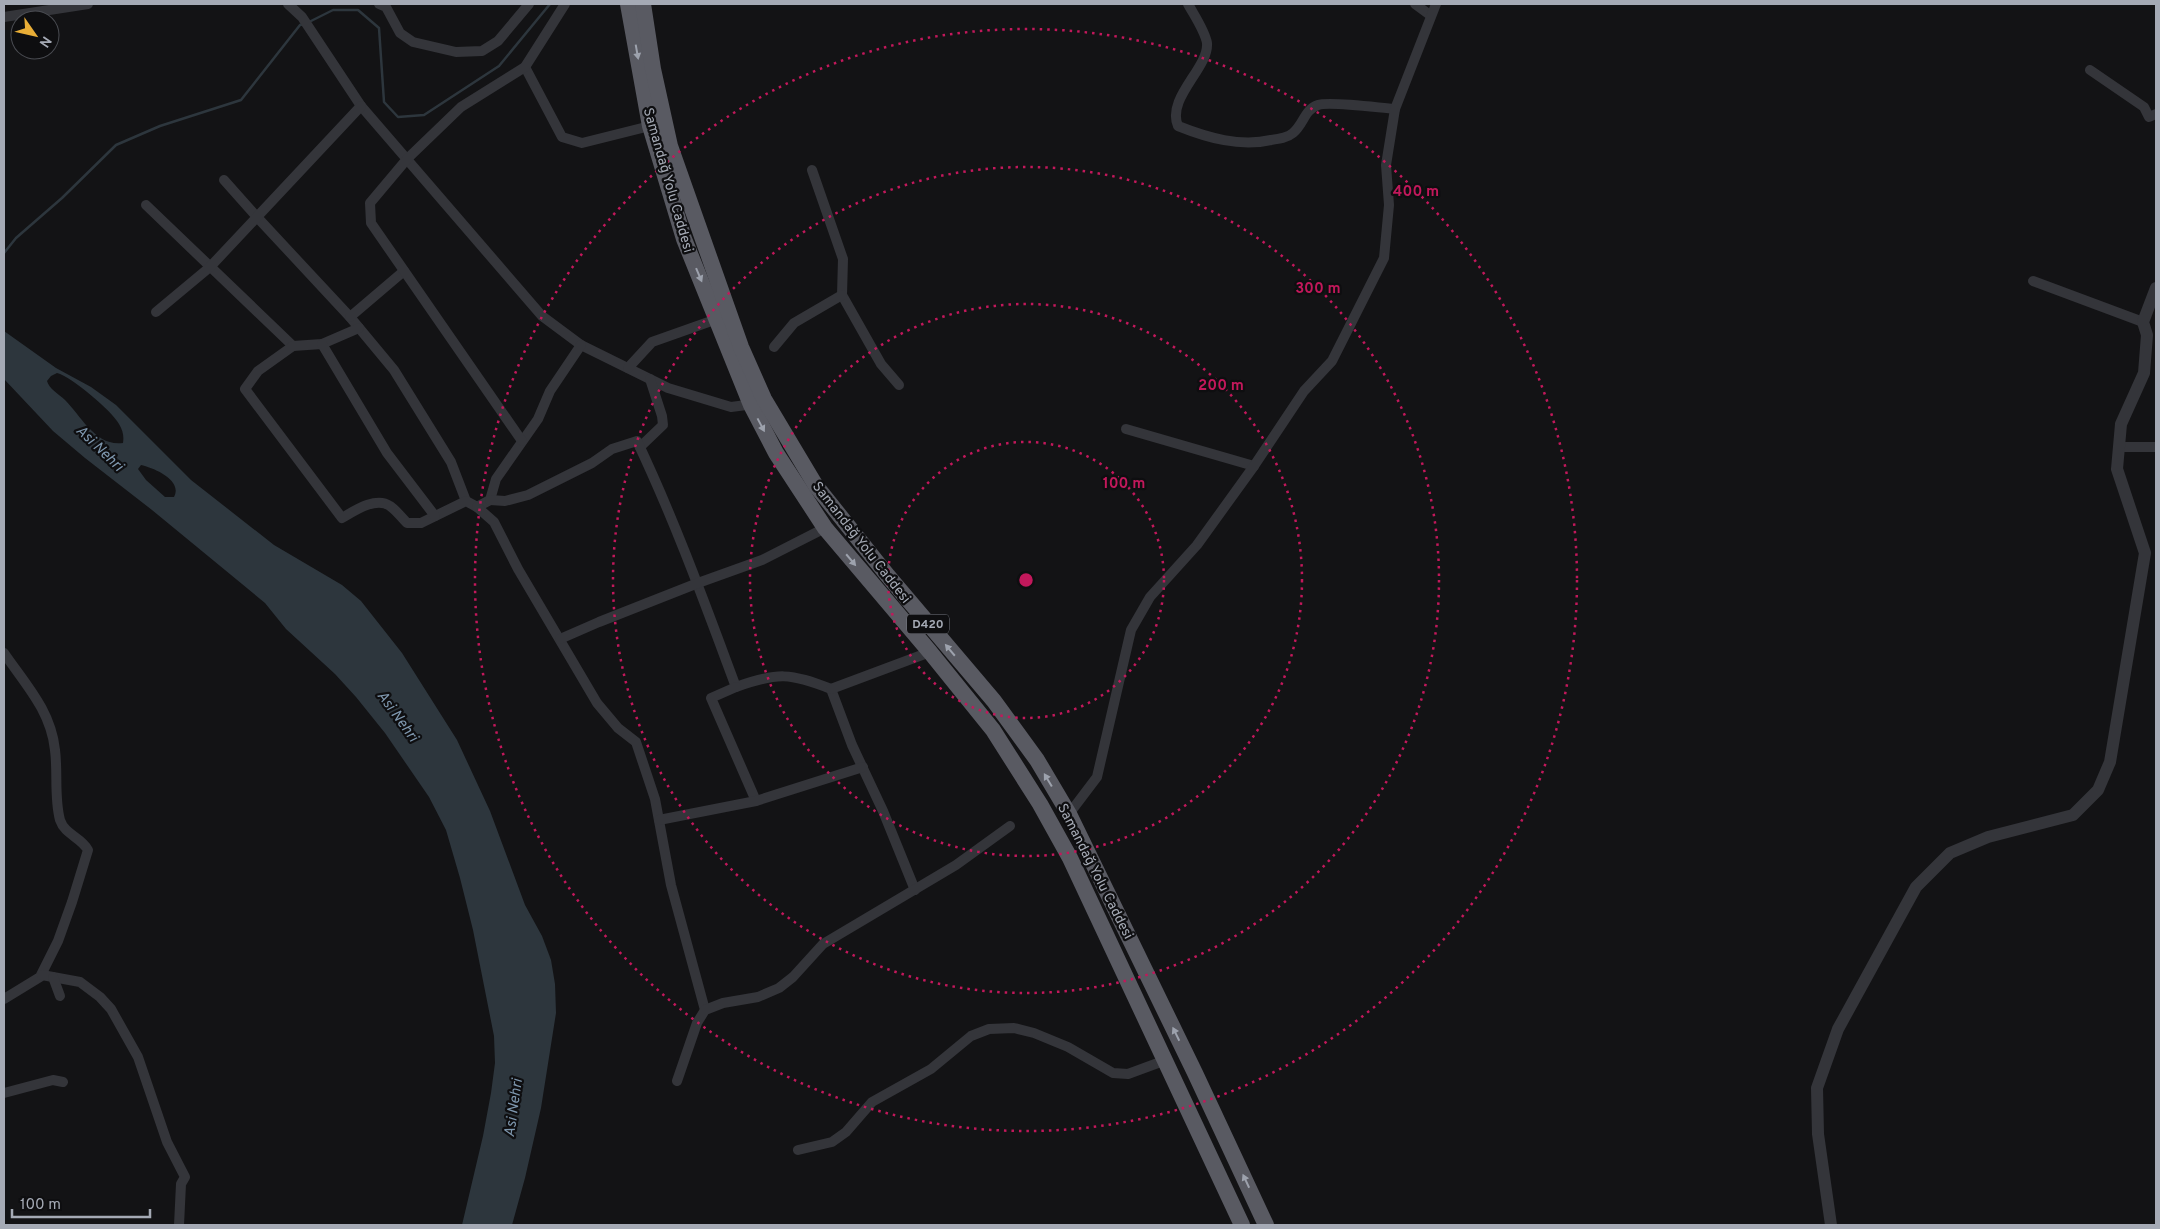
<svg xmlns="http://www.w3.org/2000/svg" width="2160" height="1229" font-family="Overpass,sans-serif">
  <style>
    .water { fill: #2d363d; fill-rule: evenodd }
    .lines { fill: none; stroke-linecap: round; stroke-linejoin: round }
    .stream { stroke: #2d363d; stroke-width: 2.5 }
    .minor { stroke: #34353a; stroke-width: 10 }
    .tertiary { stroke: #34353a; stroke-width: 12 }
    .trunk { stroke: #595a62; stroke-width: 16 }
    .oneway { fill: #9da2ad }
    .ring { fill: none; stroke: #c2185b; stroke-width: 2.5; stroke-dasharray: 2.5 5 }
    .labels { text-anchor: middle; stroke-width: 4.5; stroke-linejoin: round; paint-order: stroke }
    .shield { fill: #0e0e10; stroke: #787b84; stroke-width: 1 }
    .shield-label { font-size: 12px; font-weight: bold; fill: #a5aab5 }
    .street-label { font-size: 14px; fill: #a5aab5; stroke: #0e0e10 }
    .water-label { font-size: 15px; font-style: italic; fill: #7e97ae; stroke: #0e0e10 }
    .centre { fill: #c2185b; stroke: #0e0e10; stroke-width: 2.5 }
    .ring-label { font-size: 15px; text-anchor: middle; font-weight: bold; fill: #c2185b; stroke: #0e0e10; stroke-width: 4.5; stroke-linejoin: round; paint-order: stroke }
  </style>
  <rect width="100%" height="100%" fill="#131315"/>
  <!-- water -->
  <path class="water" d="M4,331L56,368L91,387L116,405L191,480L274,545L342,585L361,601L402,653L457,740L490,811L525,905L542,936L551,960L555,984L556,1013L541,1108L525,1178L512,1225H462L483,1136L491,1093L495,1063L494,1036L473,930L460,878L446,830L429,797L385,733L356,697L335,674L286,629L265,603L152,510L85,458L53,431L4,379ZM57,373C72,377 112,411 119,424C123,431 124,436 123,443C96,447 81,416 65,400C59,394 49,389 47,381L51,376ZM141,465C154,468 183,480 174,497H165L146,480L138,469Z"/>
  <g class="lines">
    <!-- stream -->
    <g class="stream">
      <path d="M309,22L333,10H358L379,28L384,102L398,117L424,115L499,66L550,4"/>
      <path d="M4,253L16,238L62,198L116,145L160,126L241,100L300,25L304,24"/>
    </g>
    <!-- minor -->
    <g class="minor">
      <path d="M288,4L302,17L361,106L542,316L581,345L668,388L731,407L754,404"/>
      <path d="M379,4L386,7L400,33L413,42L456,52L482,51L498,41L529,4"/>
      <path d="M1188,4C1194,15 1205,31 1207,43C1209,68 1166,98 1178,126C1208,138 1240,147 1271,140C1279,139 1287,138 1293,133C1304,124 1304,110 1318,105C1330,101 1380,108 1395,109"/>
      <path d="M1415,4L1430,15"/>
      <path d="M4,17L88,4"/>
      <path d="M525,67L562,137L582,143L650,126"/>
      <path d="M2090,70L2144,107L2149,117L2156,114"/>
      <path d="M812,170L843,259L842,295L881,364L899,385"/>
      <path d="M224,180L256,216L350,317L394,370L451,462L466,501"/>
      <path d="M146,205L293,346"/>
      <path d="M2033,281L2143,322"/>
      <path d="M156,312L210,267L361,106"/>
      <path d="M350,317L404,271"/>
      <path d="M359,328L322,344L293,346L258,371L245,389L342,518C354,511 376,496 390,506C396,510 401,517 407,523H421L466,501L477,507L490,500L496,479L538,419L550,391L581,345"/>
      <path d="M322,344L387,453L435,516"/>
      <path d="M774,347L794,323L842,295"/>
      <path d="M628,368L652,342L717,319"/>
      <path d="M1126,429L1254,466"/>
      <path d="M522,441L371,223L370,203L407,159L461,107L525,67L565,4"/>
      <path d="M640,447L663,425L662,416L650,379"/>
      <path d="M2119,447H2156"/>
      <path d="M490,500L505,501L528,495L592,463L612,449L637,441C675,521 705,604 736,687C778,672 790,673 831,689L852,745L883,811L915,890"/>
      <path d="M477,507L494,522L518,569L597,703L618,728L636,742L655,799L671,885L705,1010"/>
      <path d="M560,639L599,622L698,583L762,560L825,528"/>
      <path d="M4,653C26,685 51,711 55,750C58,773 54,798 60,820C65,835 81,837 88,850L72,902L58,941L40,977L4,999"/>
      <path d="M736,687L711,698L756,801"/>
      <path d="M831,689L930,652"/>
      <path d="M1069,814L1097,777L1131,630L1150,597L1197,545L1254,466L1304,391L1332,361L1384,258L1389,205L1386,165L1395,109L1436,4"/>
      <path d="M659,820L756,801L863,767"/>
      <path d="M42,975L80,982L100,997L111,1009L138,1057L167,1142L185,1177L181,1184L179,1225"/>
      <path d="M53,977L60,996"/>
      <path d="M677,1081L697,1023L705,1010L723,1003L758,997L779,988L793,977L823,944L956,865L1010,826"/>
      <path d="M4,1093L53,1080L63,1082"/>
      <path d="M798,1150L832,1142L846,1132L872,1102L931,1069L971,1036L989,1029L1014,1028L1034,1033L1068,1047L1113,1073L1128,1074L1166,1060"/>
    </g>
    <!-- tertiary -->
    <path class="tertiary" d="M1831,1225L1818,1134L1817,1088L1838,1029L1916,887L1950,853L1988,837L2073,815L2098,790L2110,762L2145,553L2117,469L2121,424L2144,373L2147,335L2143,322L2156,288"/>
    <!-- trunk -->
    <g class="trunk">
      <path d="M628,4L650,126L684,239L751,405L776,453L825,528L930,652L993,730L1040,804L1070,858L1242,1225"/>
      <path d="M643,4L653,69L670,146L741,347L764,399L816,486L888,576L994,701L1037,760L1069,814L1195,1073L1266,1225"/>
    </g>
  </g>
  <!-- one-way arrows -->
  <defs><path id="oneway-solid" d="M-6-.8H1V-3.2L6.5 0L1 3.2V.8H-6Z" transform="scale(1.25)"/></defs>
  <g class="oneway">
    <use href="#oneway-solid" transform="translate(637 52) rotate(80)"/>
    <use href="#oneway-solid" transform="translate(699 275) rotate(67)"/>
    <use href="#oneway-solid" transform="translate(761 425) rotate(62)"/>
    <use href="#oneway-solid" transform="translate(851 560) rotate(50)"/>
    <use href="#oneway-solid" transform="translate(950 650) rotate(-130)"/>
    <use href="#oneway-solid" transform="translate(1048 780) rotate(-121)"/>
    <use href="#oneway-solid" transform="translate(1176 1034) rotate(-116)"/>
    <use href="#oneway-solid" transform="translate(1246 1181) rotate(-115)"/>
  </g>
  <!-- distance rings -->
  <g class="ring">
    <circle cx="1026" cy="580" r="138"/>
    <circle cx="1026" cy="580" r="276"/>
    <circle cx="1026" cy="580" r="413"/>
    <circle cx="1026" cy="580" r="551"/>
  </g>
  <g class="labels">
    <!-- shield labels -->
    <rect class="shield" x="907" y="614.5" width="42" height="19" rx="4"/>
    <g class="shield-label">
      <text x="928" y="628">D420</text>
    </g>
    <!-- street labels -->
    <g class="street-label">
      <text transform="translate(669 180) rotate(74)" y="5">Samandağ Yolu Caddesi</text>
      <text transform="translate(862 542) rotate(52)" y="5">Samandağ Yolu Caddesi</text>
      <text transform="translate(1096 871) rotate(63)" y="5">Samandağ Yolu Caddesi</text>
    </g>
    <!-- water labels -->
    <g class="water-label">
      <text transform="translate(100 448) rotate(44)" y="5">Asi Nehri</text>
      <text transform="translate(398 716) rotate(54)" y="5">Asi Nehri</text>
      <text transform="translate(513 1108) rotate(-82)" y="5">Asi Nehri</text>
    </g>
  </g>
  <circle cx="1026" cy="580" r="8" class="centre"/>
  <g class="ring-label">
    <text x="1416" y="196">400 m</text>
    <text x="1318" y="293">300 m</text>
    <text x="1221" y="390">200 m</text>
    <text x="1124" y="488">100 m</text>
  </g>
  <!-- border -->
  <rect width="2160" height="1229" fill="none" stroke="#a5aab5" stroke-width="10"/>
  <!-- north arrow -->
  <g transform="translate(35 35) rotate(124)"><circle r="24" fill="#0e0e10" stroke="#4a4c52"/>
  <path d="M0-4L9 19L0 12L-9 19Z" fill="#e9ae37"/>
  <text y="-8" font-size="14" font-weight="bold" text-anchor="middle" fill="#a5aab5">N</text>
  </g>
  <!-- scale -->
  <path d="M12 1209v8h138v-8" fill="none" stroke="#a5aab5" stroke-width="2.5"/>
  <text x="20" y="1209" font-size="15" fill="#a5aab5" stroke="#0e0e10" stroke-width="4" paint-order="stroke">100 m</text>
</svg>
